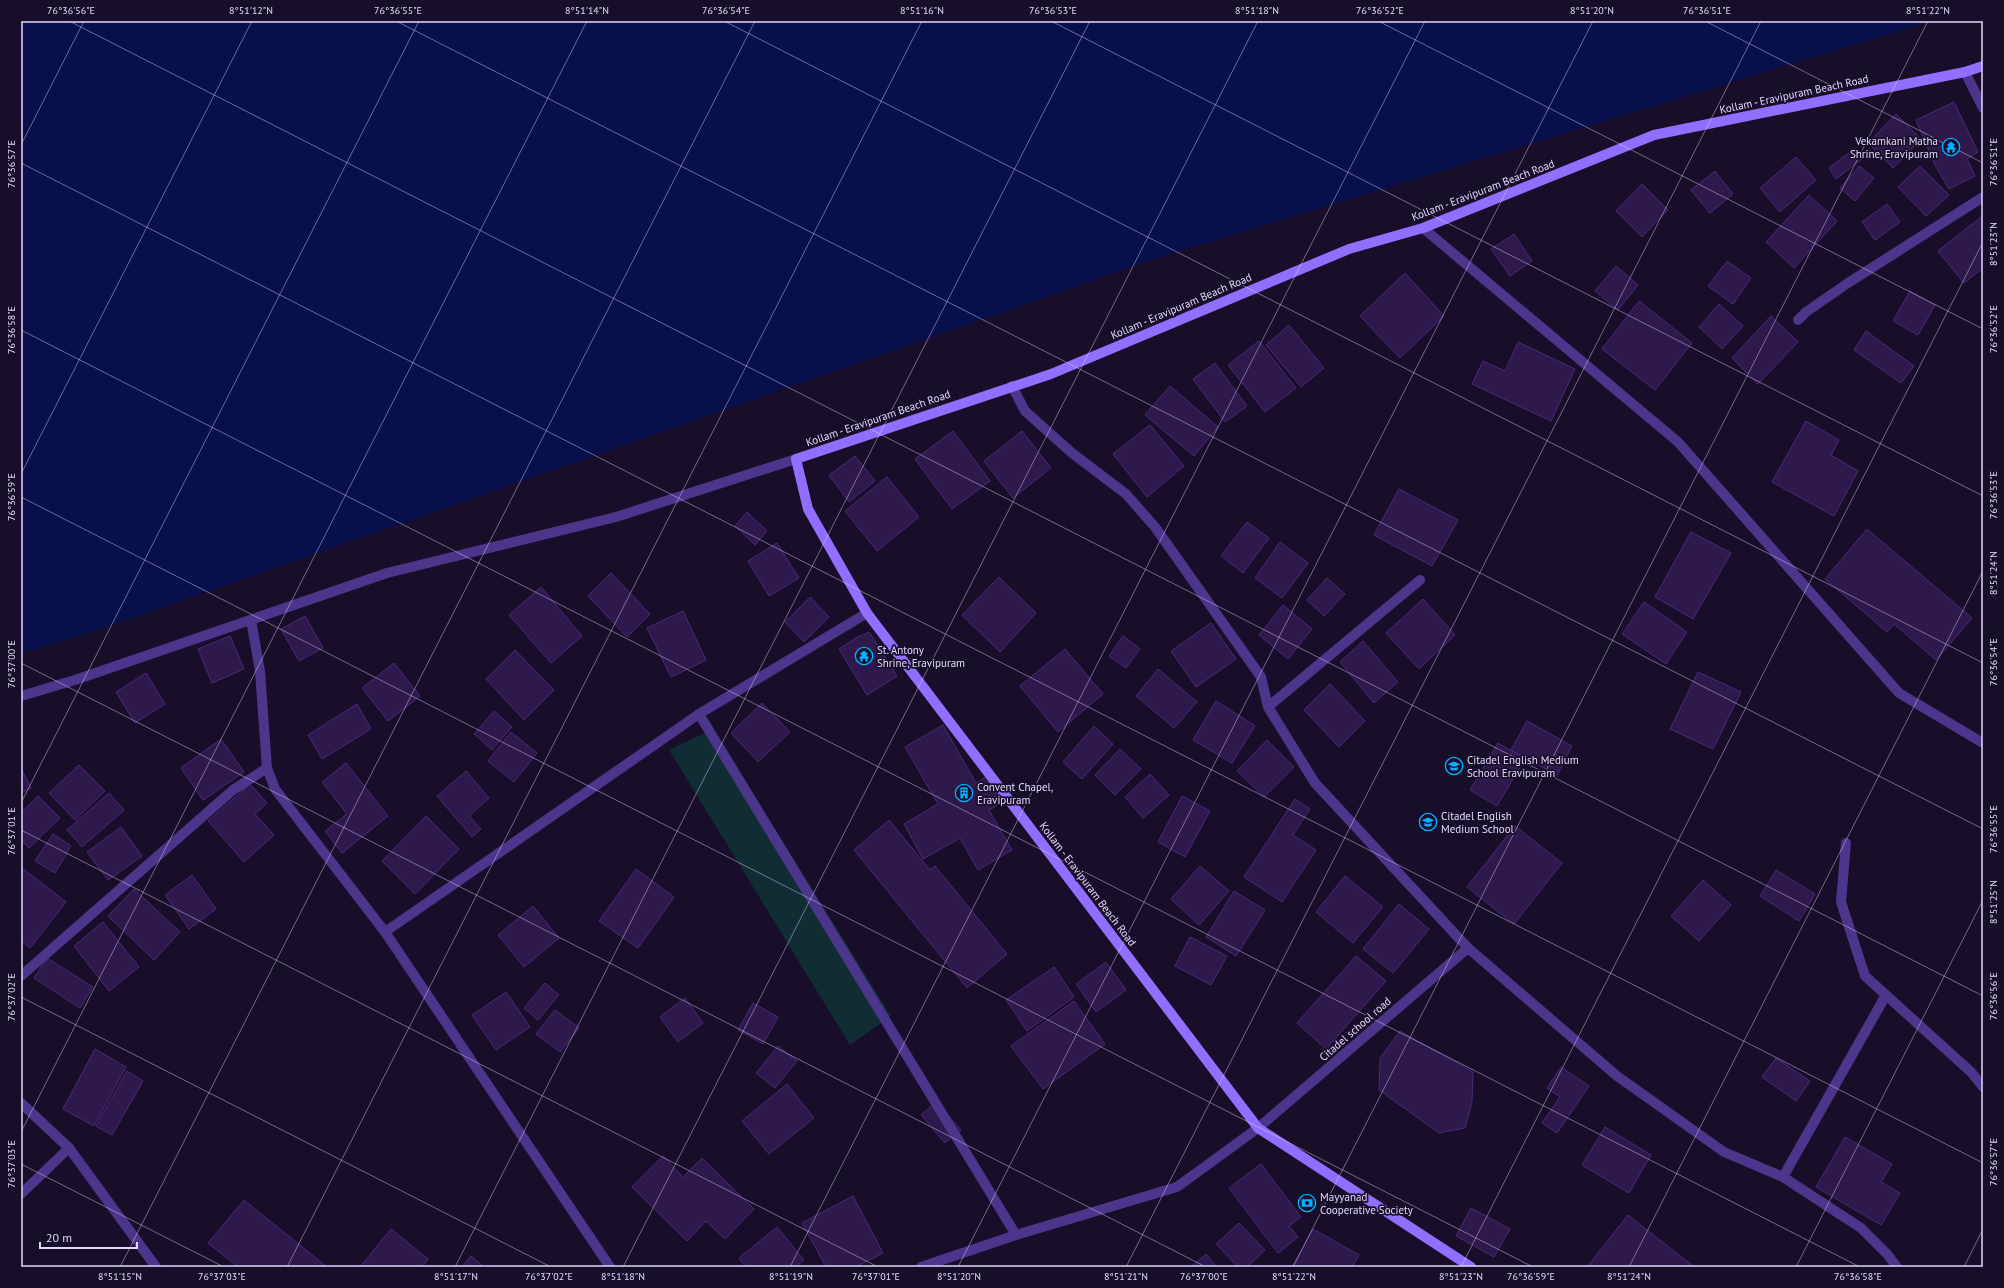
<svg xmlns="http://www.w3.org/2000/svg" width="2004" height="1288" font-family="'PT Sans',sans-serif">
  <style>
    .green { fill: #112d34 }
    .water { fill: #07104a }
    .building { fill: #2e194c; stroke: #4b2979 }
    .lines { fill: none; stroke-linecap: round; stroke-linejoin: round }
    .street { stroke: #4c368c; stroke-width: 10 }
    .secondary { stroke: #916eff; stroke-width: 10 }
    .ticks { fill: none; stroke: #e4d7ff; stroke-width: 1; stroke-opacity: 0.45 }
    .labels { text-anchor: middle; stroke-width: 3.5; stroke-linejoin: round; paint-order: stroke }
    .street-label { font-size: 11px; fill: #e4d7ff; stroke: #190e29 }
    .poi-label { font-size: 11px; fill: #e4d7ff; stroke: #190e29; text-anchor: start }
    .neatline { fill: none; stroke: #e4d7ff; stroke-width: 1.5 }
    .ticks-label { font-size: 10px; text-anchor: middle; fill: #e4d7ff }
  </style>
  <rect width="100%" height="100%" fill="#190e29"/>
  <!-- green -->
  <path class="green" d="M713,729L891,1016L850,1045L669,750Z"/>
  <!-- water -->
  <path class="water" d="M21,21H1932L1154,259L107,627L21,654Z"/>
  <!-- building -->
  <g class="building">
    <path d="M1954,102L1978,152L1967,159L1975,176L1949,189L1935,165L1916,120Z"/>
    <path d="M1896,114L1921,139L1893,168L1868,143Z"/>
    <path d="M1855,148L1863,158L1836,179L1829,168Z"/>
    <path d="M1796,157L1816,180L1780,212L1760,188Z"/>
    <path d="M1859,166L1874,178L1855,201L1840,188Z"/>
    <path d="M1920,166L1949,195L1926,216L1898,187Z"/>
    <path d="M1715,171L1733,194L1710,213L1691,190Z"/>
    <path d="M1642,184L1668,210L1642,237L1616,211Z"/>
    <path d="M1809,195L1837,221L1794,268L1766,242Z"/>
    <path d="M1887,204L1900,222L1875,240L1862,222Z"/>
    <path d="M1981,217L1983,220V268L1964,283L1938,251Z"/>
    <path d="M1514,234L1532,261L1510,276L1491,249Z"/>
    <path d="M1727,261L1751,278L1733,304L1708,286Z"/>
    <path d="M1616,266L1638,285L1618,310L1595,291Z"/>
    <path d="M1405,273L1444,316L1400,358L1360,316Z"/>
    <path d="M1910,291L1935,305L1918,335L1893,321Z"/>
    <path d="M1639,301L1692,343L1655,390L1602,349Z"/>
    <path d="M1719,304L1743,326L1722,349L1699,327Z"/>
    <path d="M1771,316L1798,342L1758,384L1732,358Z"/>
    <path d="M1289,325L1324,368L1301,387L1266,345Z"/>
    <path d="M1866,331L1914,366L1901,383L1854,350Z"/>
    <path d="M1259,341L1296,388L1265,412L1228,365Z"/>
    <path d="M1518,342L1575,369L1551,421L1472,384L1483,361L1505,371Z"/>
    <path d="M1215,363L1247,406L1225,422L1193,379Z"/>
    <path d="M1170,386L1218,427L1194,456L1145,415Z"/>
    <path d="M1806,421L1839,440L1831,455L1858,471L1834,516L1772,482Z"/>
    <path d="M1150,425L1184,466L1147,497L1113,454Z"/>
    <path d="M953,431L990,481L952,509L915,459Z"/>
    <path d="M1022,431L1051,468L1013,498L984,461Z"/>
    <path d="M855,456L875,481L849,502L829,475Z"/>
    <path d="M887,477L919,517L877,551L845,511Z"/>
    <path d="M1399,489L1458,520L1432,566L1374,535Z"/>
    <path d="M747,512L767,531L755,545L735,526Z"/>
    <path d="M1247,522L1269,538L1243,573L1221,556Z"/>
    <path d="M1867,529L1972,618L1936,660L1894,624L1887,632L1825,579Z"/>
    <path d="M1691,532L1731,553L1693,619L1655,597Z"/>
    <path d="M1280,542L1308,563L1282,598L1255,578Z"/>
    <path d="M777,543L799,578L769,596L748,561Z"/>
    <path d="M611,573L650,614L627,637L588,596Z"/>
    <path d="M999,577L1036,613L1000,652L962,615Z"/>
    <path d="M1327,578L1345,594L1324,616L1307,600Z"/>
    <path d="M541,587L582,636L551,663L509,615Z"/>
    <path d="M810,597L829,617L804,642L785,622Z"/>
    <path d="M1423,599L1455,635L1419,669L1386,633Z"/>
    <path d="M1644,602L1687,632L1666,664L1622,634Z"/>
    <path d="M1283,605L1312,629L1288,659L1259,635Z"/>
    <path d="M683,611L706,660L671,677L647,628Z"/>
    <path d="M305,616L323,648L299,661L281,629Z"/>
    <path d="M1211,623L1236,659L1196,687L1171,651Z"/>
    <path d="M869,632L897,676L867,695L839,649L856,638Z"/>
    <path d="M230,636L244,669L212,683L198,649Z"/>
    <path d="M1123,636L1140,649L1126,668L1109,656Z"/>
    <path d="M1363,641L1398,682L1374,703L1340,662Z"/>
    <path d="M1065,649L1103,694L1058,732L1020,686Z"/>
    <path d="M515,650L554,690L524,720L486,679Z"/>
    <path d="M394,663L420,696L388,721L362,688Z"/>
    <path d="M1158,669L1197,702L1174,728L1136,696Z"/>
    <path d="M1698,672L1741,692L1713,749L1670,729Z"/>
    <path d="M146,673L165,704L135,723L116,692Z"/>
    <path d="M1330,684L1365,721L1339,747L1304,710Z"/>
    <path d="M1216,701L1255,726L1232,763L1193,740Z"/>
    <path d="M762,703L790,732L758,762L731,733Z"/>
    <path d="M357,704L371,729L322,759L308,735Z"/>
    <path d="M494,711L512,727L492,750L474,734Z"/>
    <path d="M1527,721L1572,746L1557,775L1511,750Z"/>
    <path d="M943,725L976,783L986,777L1001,803L989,810L1012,850L978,870L960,838L923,859L904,824L938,804L905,747Z"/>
    <path d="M1094,726L1113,744L1082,779L1063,762Z"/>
    <path d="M511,732L537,753L514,782L488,761Z"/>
    <path d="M221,739L244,772L203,800L181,768Z"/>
    <path d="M1267,740L1294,767L1264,797L1237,771Z"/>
    <path d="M1498,743L1525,759L1497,806L1470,790Z"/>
    <path d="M1120,749L1141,769L1115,795L1095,775Z"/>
    <path d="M346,763L388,816L342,853L325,831L347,814L322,782Z"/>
    <path d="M79,765L105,791L75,820L49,793Z"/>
    <path d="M21,768L31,788L21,793Z"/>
    <path d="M466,771L489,798L469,816L481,829L472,837L437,796Z"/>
    <path d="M1150,774L1169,795L1143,818L1125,797Z"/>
    <path d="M250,784L267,803L255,814L274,835L244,862L208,821Z"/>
    <path d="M109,793L124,810L82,847L67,830Z"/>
    <path d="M38,796L60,818L29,848L21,840V813Z"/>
    <path d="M1182,796L1210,811L1185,857L1158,842Z"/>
    <path d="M1295,799L1310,809L1293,835L1316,850L1282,902L1244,877Z"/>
    <path d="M426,816L459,849L415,894L382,861Z"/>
    <path d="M889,820L930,870L935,866L1007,954L967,988L854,850Z"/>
    <path d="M1515,826L1562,863L1514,924L1467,887Z"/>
    <path d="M121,827L142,856L108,880L87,852Z"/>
    <path d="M53,834L71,846L55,873L35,861Z"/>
    <path d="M1200,866L1229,891L1199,925L1171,899Z"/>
    <path d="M21,867L66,902L30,948L21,941Z"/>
    <path d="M636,869L674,897L638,948L599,921Z"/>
    <path d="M1776,870L1815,894L1799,921L1760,896Z"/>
    <path d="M192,875L216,909L189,929L165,895Z"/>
    <path d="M1345,876L1383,907L1353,943L1316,912Z"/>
    <path d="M1703,880L1731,905L1699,941L1671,916Z"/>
    <path d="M134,889L180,932L154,960L108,916Z"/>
    <path d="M1234,891L1265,910L1236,956L1206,937Z"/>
    <path d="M1399,904L1429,929L1393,973L1363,949Z"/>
    <path d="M533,906L559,938L524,967L498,935Z"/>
    <path d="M103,922L139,967L109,991L74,946Z"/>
    <path d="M1190,937L1227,956L1211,985L1175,966Z"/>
    <path d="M1356,956L1386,981L1326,1049L1297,1023Z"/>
    <path d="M47,958L93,987L80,1008L34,978Z"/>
    <path d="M1106,962L1126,990L1096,1012L1076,984Z"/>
    <path d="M1054,967L1074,997L1027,1031L1006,1000Z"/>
    <path d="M545,983L559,995L538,1020L524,1008Z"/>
    <path d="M506,992L530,1027L496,1050L472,1015Z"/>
    <path d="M685,998L703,1023L678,1042L660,1017Z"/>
    <path d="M1074,1001L1105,1044L1043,1089L1011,1046Z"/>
    <path d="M753,1003L778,1017L763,1044L738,1030Z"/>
    <path d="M555,1010L579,1028L560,1052L536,1034Z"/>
    <path d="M1400,1031L1473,1072L1472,1102L1465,1128L1439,1133L1379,1090L1380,1058Z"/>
    <path d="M778,1046L797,1061L775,1088L756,1073Z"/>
    <path d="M95,1049L126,1067L94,1126L63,1109Z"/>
    <path d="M1776,1058L1810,1081L1796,1101L1762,1077Z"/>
    <path d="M1561,1067L1589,1086L1557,1133L1542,1123L1560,1097L1547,1088Z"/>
    <path d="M127,1071L143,1081L112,1135L96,1126Z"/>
    <path d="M787,1084L814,1118L769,1154L742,1121Z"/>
    <path d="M936,1102L961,1130L945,1143L921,1115Z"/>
    <path d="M1605,1127L1651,1155L1629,1193L1582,1165Z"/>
    <path d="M1845,1137L1892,1164L1881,1182L1900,1193L1881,1225L1816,1187Z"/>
    <path d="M663,1156L683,1177L702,1158L754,1209L725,1239L706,1221L687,1241L632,1187Z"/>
    <path d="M1261,1164L1301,1217L1289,1226L1298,1237L1278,1253L1229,1188Z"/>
    <path d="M853,1196L883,1253L856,1267H826L802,1223Z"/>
    <path d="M244,1200L327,1267H238L208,1243Z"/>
    <path d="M1471,1208L1510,1229L1494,1257L1456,1236Z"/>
    <path d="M1628,1215L1693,1266L1692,1267H1587Z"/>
    <path d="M1239,1223L1265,1250L1247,1267H1238L1216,1244Z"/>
    <path d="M777,1227L804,1260L795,1267H746L739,1258Z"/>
    <path d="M391,1229L428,1259L422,1267H360Z"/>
    <path d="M1313,1229L1359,1255L1352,1267H1292Z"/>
    <path d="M1206,1254L1217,1267H1191Z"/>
    <path d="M471,1256L484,1267H462Z"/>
  </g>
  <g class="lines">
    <!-- street -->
    <g class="street">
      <path d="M1965,72L1983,108"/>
      <path d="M1423,228L1678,442L1899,693L1983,743"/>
      <path d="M1798,320L1806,312L1848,283L1983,197"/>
      <path d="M1012,386L1025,411L1072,453L1126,494L1155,527L1261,677L1268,707L1315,783L1468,948L1617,1076L1724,1152L1783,1177L1861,1228L1887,1254L1897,1267"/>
      <path d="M251,620L260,671L267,768"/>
      <path d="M21,696L75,680L387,573L616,517L796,459"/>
      <path d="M1268,707L1420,580"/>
      <path d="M699,714L1016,1235"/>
      <path d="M1846,843L1841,902L1865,976L1971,1072L1983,1087"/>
      <path d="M21,976L233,790L267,768L275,789L385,932"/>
      <path d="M21,1103L69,1148"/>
      <path d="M1783,1177L1886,995"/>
      <path d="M21,1194L69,1148L156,1267"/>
      <path d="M610,1267L385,932L699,714L867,613"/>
      <path d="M921,1267L1016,1235L1177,1187L1258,1128L1468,948"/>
    </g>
    <!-- secondary -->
    <path class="secondary" d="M1471,1267L1258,1128L867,613L808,509L796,459L1051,374L1349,249L1423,228L1654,135L1965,72L1983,66"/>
  </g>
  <!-- ticks -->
  <path class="ticks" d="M69,21L1983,996M396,21L1983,829M724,21L1983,663M1051,21L1983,496M1378,21L1983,329M1705,21L1983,163M21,145L84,21M21,163L1983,1163M21,330L1860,1267M21,474L252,21M21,497L1533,1267M21,663L1206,1267M21,803L419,21M21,830L878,1267M21,997L551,1267M21,1132L587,21M21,1164L224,1267M120,1267L755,21M287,1267L922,21M455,1267L1090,21M623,1267L1258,21M790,1267L1425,21M958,1267L1593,21M1126,1267L1761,21M1293,1267L1928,21M1461,1267L1983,242M1629,1267L1983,571M1796,1267L1983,900M1964,1267L1983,1229"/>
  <!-- icons -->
  <defs>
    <symbol id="temple-ring" viewBox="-11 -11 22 22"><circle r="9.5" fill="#190e29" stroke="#03afff" stroke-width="1.5"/><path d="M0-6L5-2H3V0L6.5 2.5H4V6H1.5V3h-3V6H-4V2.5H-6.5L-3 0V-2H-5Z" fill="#03afff"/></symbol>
    <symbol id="school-ring" viewBox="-11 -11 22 22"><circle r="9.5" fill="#190e29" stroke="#03afff" stroke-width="1.5"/><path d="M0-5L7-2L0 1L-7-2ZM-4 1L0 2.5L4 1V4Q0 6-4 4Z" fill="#03afff"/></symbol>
    <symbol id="building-ring" viewBox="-11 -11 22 22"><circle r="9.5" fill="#190e29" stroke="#03afff" stroke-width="1.5"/><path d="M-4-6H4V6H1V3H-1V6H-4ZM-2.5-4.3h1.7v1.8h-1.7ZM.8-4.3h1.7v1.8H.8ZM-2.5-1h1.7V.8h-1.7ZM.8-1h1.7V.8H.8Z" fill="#03afff"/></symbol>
    <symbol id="bank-ring" viewBox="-11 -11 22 22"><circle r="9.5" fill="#190e29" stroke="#03afff" stroke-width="1.5"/><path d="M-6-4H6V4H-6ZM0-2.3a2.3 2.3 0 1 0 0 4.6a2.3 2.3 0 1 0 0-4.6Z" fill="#03afff"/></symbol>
  </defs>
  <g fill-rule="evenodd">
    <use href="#temple-ring" x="1941" y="137" width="20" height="20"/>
    <use href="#temple-ring" x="854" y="646" width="20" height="20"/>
    <use href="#school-ring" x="1444" y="756" width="20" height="20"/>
    <use href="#building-ring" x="954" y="783" width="20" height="20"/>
    <use href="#school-ring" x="1418" y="812" width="20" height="20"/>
    <use href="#bank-ring" x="1297" y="1193" width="20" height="20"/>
  </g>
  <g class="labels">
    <!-- street labels -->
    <g class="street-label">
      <text transform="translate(1794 94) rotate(-12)" y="4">Kollam - Eravipuram Beach Road</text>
      <text transform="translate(1483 190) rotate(-21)" y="4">Kollam - Eravipuram Beach Road</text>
      <text transform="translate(1181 306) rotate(-23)" y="4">Kollam - Eravipuram Beach Road</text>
      <text transform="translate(878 418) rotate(-19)" y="4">Kollam - Eravipuram Beach Road</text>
      <text transform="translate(1088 884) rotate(53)" y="4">Kollam - Eravipuram Beach Road</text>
      <text transform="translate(1355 1029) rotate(-41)" y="4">Citadel school road</text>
    </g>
    <!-- poi labels -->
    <g class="poi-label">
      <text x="1938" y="145" text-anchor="end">Vekamkani Matha<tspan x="1938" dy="13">Shrine, Eravipuram</tspan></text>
      <text x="877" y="654">St. Antony<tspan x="877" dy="13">Shrine, Eravipuram</tspan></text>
      <text x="1467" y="764">Citadel English Medium<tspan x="1467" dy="13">School Eravipuram</tspan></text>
      <text x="977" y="791">Convent Chapel,<tspan x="977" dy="13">Eravipuram</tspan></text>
      <text x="1441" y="820">Citadel English<tspan x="1441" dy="13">Medium School</tspan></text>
      <text x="1320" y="1201">Mayyanad<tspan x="1320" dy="13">Cooperative Society</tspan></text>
    </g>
  </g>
  <!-- border -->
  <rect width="2004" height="1288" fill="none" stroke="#190e29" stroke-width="44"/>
  <!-- scale -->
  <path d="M40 1242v6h97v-6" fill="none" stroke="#e4d7ff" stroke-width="2"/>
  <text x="46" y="1242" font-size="12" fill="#e4d7ff" stroke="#190e29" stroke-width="3" paint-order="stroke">20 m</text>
  <rect x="22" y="22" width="1960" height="1244" class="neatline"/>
  <g class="ticks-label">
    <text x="71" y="14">76°36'56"E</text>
    <text x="251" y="14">8°51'12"N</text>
    <text x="398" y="14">76°36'55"E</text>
    <text x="587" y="14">8°51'14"N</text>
    <text x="726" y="14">76°36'54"E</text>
    <text x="922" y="14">8°51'16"N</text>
    <text x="1053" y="14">76°36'53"E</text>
    <text x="1257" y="14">8°51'18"N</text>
    <text x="1380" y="14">76°36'52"E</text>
    <text x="1592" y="14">8°51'20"N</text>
    <text x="1707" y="14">76°36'51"E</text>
    <text x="1928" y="14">8°51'22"N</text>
    <text transform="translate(1993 162) rotate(-90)" y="4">76°36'51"E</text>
    <text transform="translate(11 164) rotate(-90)" y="4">76°36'57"E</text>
    <text transform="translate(1993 244) rotate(-90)" y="4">8°51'23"N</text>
    <text transform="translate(1993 329) rotate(-90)" y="4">76°36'52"E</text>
    <text transform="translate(11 330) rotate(-90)" y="4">76°36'58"E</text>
    <text transform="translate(1993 495) rotate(-90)" y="4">76°36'53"E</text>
    <text transform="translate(11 497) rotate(-90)" y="4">76°36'59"E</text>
    <text transform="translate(1993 573) rotate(-90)" y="4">8°51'24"N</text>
    <text transform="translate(1993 662) rotate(-90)" y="4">76°36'54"E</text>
    <text transform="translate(11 664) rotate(-90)" y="4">76°37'00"E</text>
    <text transform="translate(1993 829) rotate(-90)" y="4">76°36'55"E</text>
    <text transform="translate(11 831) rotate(-90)" y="4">76°37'01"E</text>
    <text transform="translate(1993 902) rotate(-90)" y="4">8°51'25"N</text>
    <text transform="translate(1993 996) rotate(-90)" y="4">76°36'56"E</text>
    <text transform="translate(11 997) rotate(-90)" y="4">76°37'02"E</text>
    <text transform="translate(1993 1162) rotate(-90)" y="4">76°36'57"E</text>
    <text transform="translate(11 1164) rotate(-90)" y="4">76°37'03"E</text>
    <text x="120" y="1280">8°51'15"N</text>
    <text x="222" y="1280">76°37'03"E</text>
    <text x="456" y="1280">8°51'17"N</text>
    <text x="549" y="1280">76°37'02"E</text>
    <text x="623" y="1280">8°51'18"N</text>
    <text x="791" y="1280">8°51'19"N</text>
    <text x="876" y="1280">76°37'01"E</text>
    <text x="959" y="1280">8°51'20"N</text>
    <text x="1126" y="1280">8°51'21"N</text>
    <text x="1204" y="1280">76°37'00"E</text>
    <text x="1294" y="1280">8°51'22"N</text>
    <text x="1461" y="1280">8°51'23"N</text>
    <text x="1531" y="1280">76°36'59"E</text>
    <text x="1629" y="1280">8°51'24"N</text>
    <text x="1858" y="1280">76°36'58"E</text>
  </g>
</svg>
